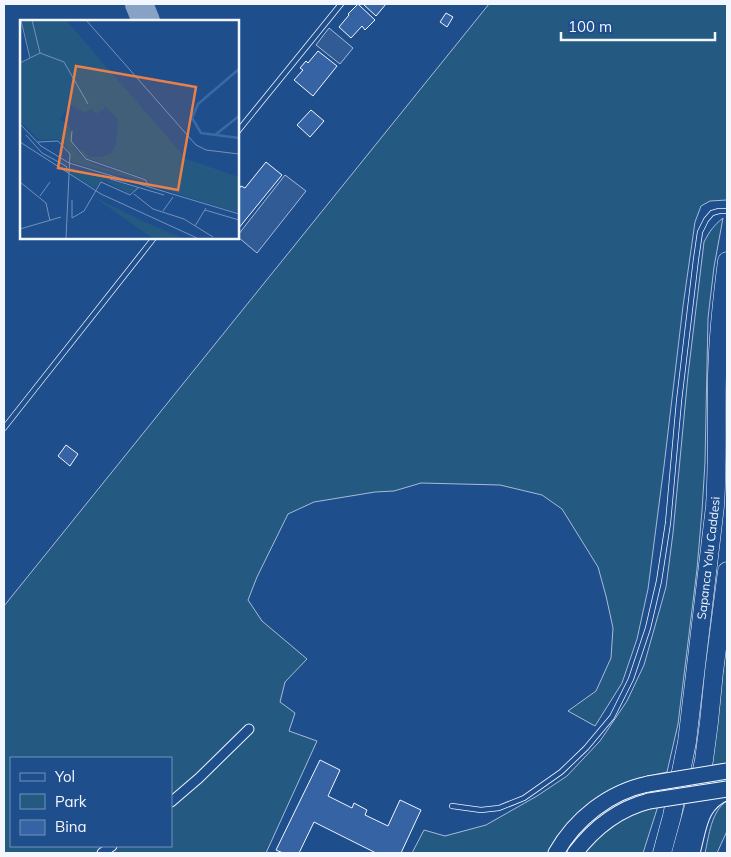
<svg xmlns="http://www.w3.org/2000/svg" width="731" height="857" font-family="Mulish,sans-serif">
  <style>
    .green { fill: #245a82; stroke: #a8bbd7; fill-rule: evenodd }
    .parking { fill: #305b95; stroke: #a8bbd7 }
    .lines { fill: none; stroke-linecap: round; stroke-linejoin: round }
    .taxiway { stroke: #88a2c6; stroke-width: 28 }
    .building { fill: #3563a3; stroke: #f2f6ff }
    .lane-casing { stroke: #f2f6ff; stroke-width: 6 }
    .street-casing { stroke: #f2f6ff; stroke-width: 11 }
    .primary-casing { stroke: #f2f6ff; stroke-width: 17 }
    .highway-casing { stroke: #f2f6ff; stroke-width: 19 }
    .lane { stroke: #1f4e8c; stroke-width: 4.5 }
    .street { stroke: #1f4e8c; stroke-width: 9 }
    .primary { stroke: #1f4e8c; stroke-width: 15 }
    .highway { stroke: #1f4e8c; stroke-width: 18 }
    .primary-bridge-casing { stroke: #f2f6ff; stroke-width: 17; stroke-linecap: butt }
    .primary-bridge { stroke: #1f4e8c; stroke-width: 15 }
    .labels { text-anchor: middle; stroke-width: 4; stroke-linejoin: round; paint-order: stroke }
    .street-label { font-size: 12px; fill: #f2f6ff; stroke: #1f4e8c }
    .inset-river { fill: none; stroke: #3b69a3; stroke-width: 2.5 }
    .inset-road { fill: none; stroke: #7391ba; stroke-width: 1 }
    .view { fill: #ea8049; fill-opacity: 0.15; stroke: #ea8049; stroke-width: 2.5 }
    .inset-edge { fill: none; stroke: #f2f6ff; stroke-width: 2.5 }
  </style>
  <rect width="100%" height="100%" fill="#1f4e8c"/>
  <!-- green -->
  <g class="green">
    <path d="M489,4H727V200L710,201L701,206L695,222L683,306L664,466L648,589L637,639L622,683L595,726L568,711L596,691L611,658L613,628L606,596L598,567L562,509L542,495L500,485L421,483L394,491L375,492L314,502L288,514L257,577L248,600L262,621L307,659L285,682L280,702L295,713L289,731L317,741L266,853H4V606ZM11,758H171V846H11Z"/>
    <path d="M723,218L714,267L708,318L705,462L702,511L697,569L678,724L667,772L640,778L618,787L552,846L548,853H412L424,830L445,836L486,825L537,796L567,776L600,741L627,701L644,665L666,587L673,533L688,375L704,242C709,232 714,225 723,218Z"/>
    <path d="M727,633V763L711,766L716,731Z"/>
    <path d="M727,801V831L717,853H705C709,836 711,811 727,801Z"/>
    <path d="M658,806L643,853H585L594,841L607,828L638,811Z"/>
  </g>
  <!-- parking -->
  <g class="parking">
    <path d="M329,28L353,48L340,64L316,45Z"/>
    <path d="M285,175L306,191L257,253L238,237V235Z"/>
  </g>
  <g class="lines">
    <!-- taxiway -->
    <path class="taxiway" d="M139,4L146,21"/>
  </g>
  <!-- building -->
  <g class="building">
    <path d="M358,4L375,20L365,30L362,26L351,38L339,27L349,15L348,14Z"/>
    <path d="M363,4H386L376,16Z"/>
    <path d="M446,13L453,17L447,27L440,22Z"/>
    <path d="M318,51L337,66L313,96L294,80L303,70L300,68L306,61L308,63Z"/>
    <path d="M311,110L324,121L310,137L297,125Z"/>
    <path d="M266,162L282,175L238,229V190L241,186L245,188Z"/>
    <path d="M66,445L78,454L70,466L58,456Z"/>
    <path d="M320,760L340,770L328,796L352,808L354,803L367,810L365,815L388,826L400,800L421,810L401,853H376L314,822L299,853H283L276,850Z"/>
  </g>
  <g class="lines">
    <defs>
      <g id="lane">
        <path d="M238,131L341,4"/>
        <path d="M4,428L154,238"/>
        <path d="M452,806L481,810L499,808L524,798L561,772L586,748L612,717L631,679L648,628L659,581L668,523L679,401L696,259L700,232L706,220L712,213L719,211H727"/>
      </g>
      <g id="street">
        <path d="M171,802L199,778L249,729"/>
        <path d="M102,853L112,846"/>
      </g>
      <g id="primary">
        <path d="M556,853C575,819 609,792 648,784"/>
        <path d="M575,853C594,828 618,809 649,801"/>
        <path d="M692,853C699,828 699,803 727,792"/>
      </g>
      <g id="highway">
        <path id="s1" d="M662,853L672,816L687,742L715,506C718,463 716,419 717,376C718,337 722,299 727,261"/>
        <path d="M681,853L696,799L704,760L709,722L714,672L727,571"/>
      </g>
    </defs>
    <!-- lane casing -->
    <use href="#lane" class="lane-casing"/>
    <!-- street casing -->
    <use href="#street" class="street-casing"/>
    <!-- primary casing -->
    <use href="#primary" class="primary-casing"/>
    <!-- highway casing -->
    <use href="#highway" class="highway-casing"/>
    <!-- lane -->
    <use href="#lane" class="lane"/>
    <!-- street -->
    <use href="#street" class="street"/>
    <!-- primary -->
    <use href="#primary" class="primary"/>
    <!-- highway -->
    <use href="#highway" class="highway"/>
    <defs>
      <g id="primary-bridge">
        <path d="M648,784L727,771"/>
        <path d="M649,801L727,789"/>
      </g>
    </defs>
    <!-- primary-bridge casing -->
    <use href="#primary-bridge" class="primary-bridge-casing"/>
    <!-- primary-bridge -->
    <use href="#primary-bridge" class="primary-bridge"/>
  </g>
  <g class="labels">
    <!-- street labels -->
    <g class="street-label">
      <text dy="4" stroke="none"><textPath href="#s1" startOffset="299">Sapanca Yolu Caddesi</textPath></text>
    </g>
  </g>
  <!-- overview -->
  <g transform="translate(20 20)">
    <rect width="219" height="219" fill="#1f4e8c"/>
    <path d="M2,0H46L166,139L219,157V193L139,168L130,164L128,159L65,137L60,133L63,129L69,137H82L91,133L96,125L98,99L86,87L76,94L71,89L65,93L50,84L40,99L50,106L54,127L63,138L78,146L125,160L128,163L52,142L47,127L38,119L19,120L0,101V44L11,38ZM51,148L96,162L117,169L109,173L84,160L75,168L51,154ZM74,177L129,204L163,218H132Z" fill="#245a82"/>
    <path class="inset-river" d="M219,49L178,84L172,98L181,113L219,118M195,115L219,96"/>
    <path class="inset-road" d="M66,0L176,125L186,130L219,134M20,33L44,42L68,84M10,38L20,33L12,0M0,43L10,38L1,0M0,104L21,126L49,143L219,194M52,111L51,121L66,139L126,160L128,165M6,115L22,133L46,146L48,152M0,122L81,174L177,218M18,122L38,121L50,134L46,218M90,159L144,175M0,162L26,183L30,201M114,174L133,189L164,199L193,217M20,176L30,162M52,180V198L64,191L81,162L110,175L118,168M185,190L219,200M143,191L153,177M175,206L186,188M0,209L41,197"/>
    <path class="view" d="M56,46L176,67L158,170L38,148Z"/>
    <rect width="219" height="219" class="inset-edge"/>
  </g>
  <!-- border -->
  <rect width="731" height="857" fill="none" stroke="#f2f6ff" stroke-width="10"/>
  <!-- legend -->
  <rect x="10" y="757" width="162" height="90" fill="#1f4e8c" stroke="#7391ba"/>
  <rect x="20" y="773" width="25" height="8" fill="#1f4e8c" stroke="#7391ba"/>
  <text x="55" y="782" font-size="15" fill="#f2f6ff">Yol</text>
  <rect x="20" y="794" width="25" height="15" fill="#245a82" stroke="#7391ba"/>
  <text x="55" y="807" font-size="15" fill="#f2f6ff">Park</text>
  <rect x="20" y="820" width="25" height="15" fill="#3563a3" stroke="#7391ba"/>
  <text x="55" y="832" font-size="15" fill="#f2f6ff">Bina</text>
  <!-- scale -->
  <path d="M561 32v8h154v-8" fill="none" stroke="#f2f6ff" stroke-width="2.5"/>
  <text x="568" y="32" font-size="15" fill="#f2f6ff" stroke="#1f4e8c" stroke-width="4" paint-order="stroke">100 m</text>
</svg>
